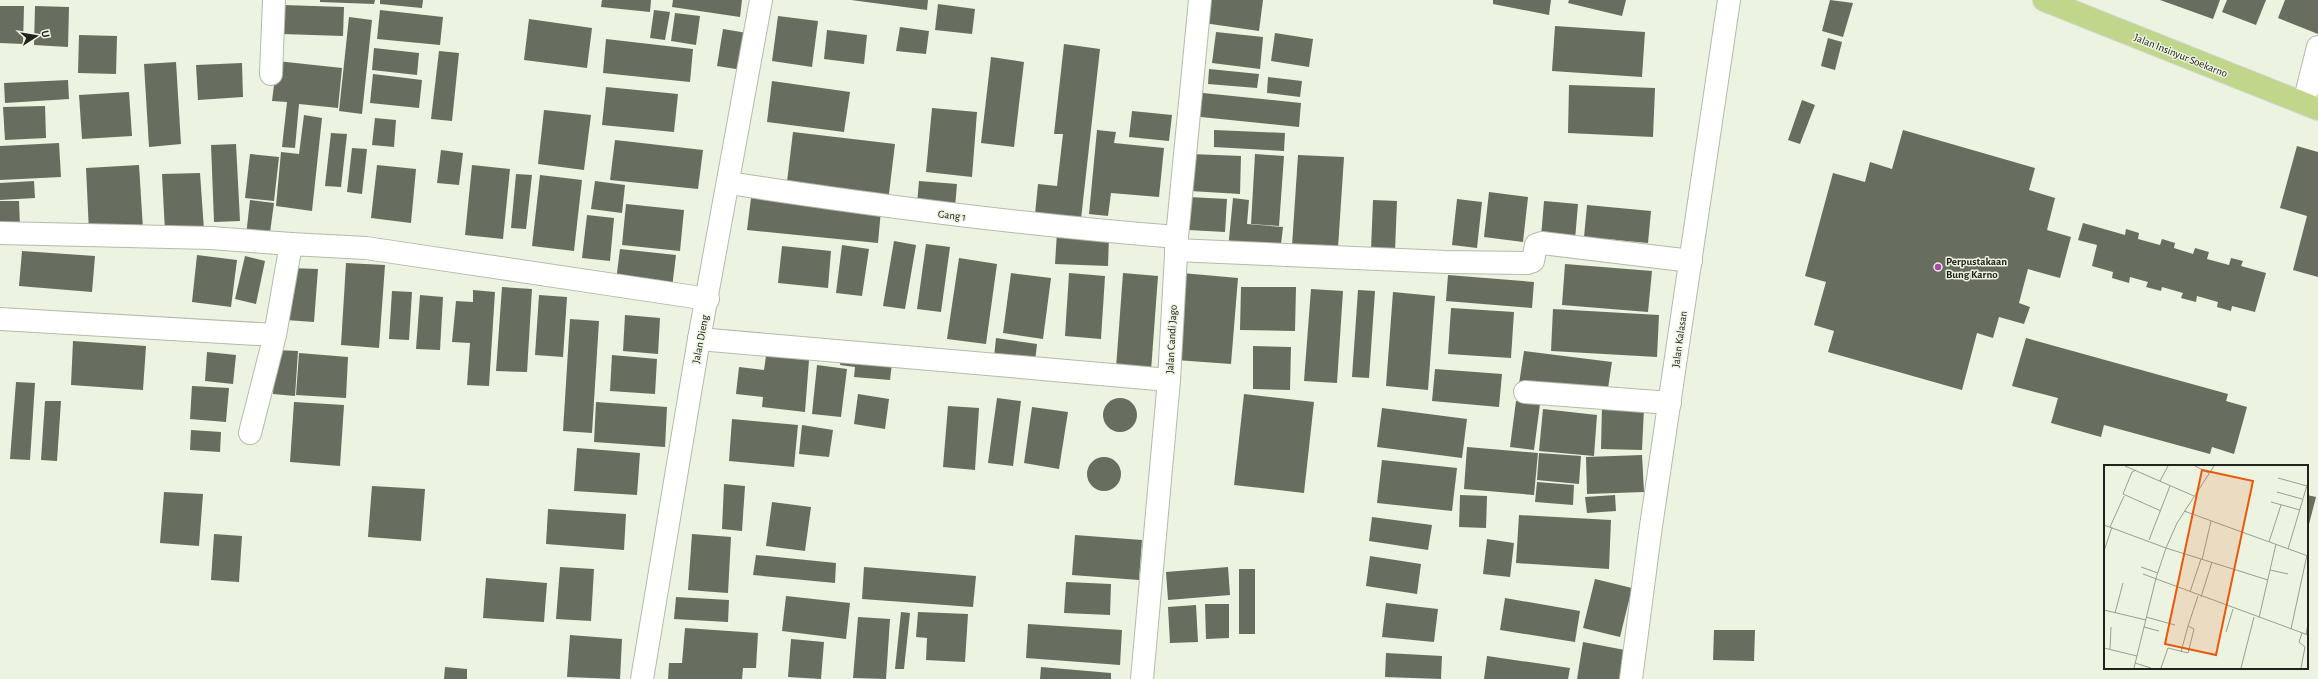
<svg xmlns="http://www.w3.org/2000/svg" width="2318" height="679" font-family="'Alegreya Sans',sans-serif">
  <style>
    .building { fill: #686e5f }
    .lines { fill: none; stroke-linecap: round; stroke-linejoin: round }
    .minor-casing { stroke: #b4bbaa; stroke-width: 24 }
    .major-casing { stroke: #d7d7d6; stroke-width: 24 }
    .minor { stroke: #fff; stroke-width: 22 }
    .major { stroke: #bfd68b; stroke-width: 22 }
    .poi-dot { fill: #ac48ad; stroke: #ecf3e1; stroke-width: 1.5 }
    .labels { text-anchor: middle; stroke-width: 3; stroke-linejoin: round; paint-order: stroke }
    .street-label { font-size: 11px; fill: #20221c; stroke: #ecf3e1 }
    .poi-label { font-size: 11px; font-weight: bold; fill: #20221c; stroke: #ecf3e1; text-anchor: start }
    .inset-road { fill: none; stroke: #9a9f92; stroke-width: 1 }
    .view { fill: #e8590c; fill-opacity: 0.15; stroke: #e8590c; stroke-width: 2 }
    .inset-edge { fill: none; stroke: #20221c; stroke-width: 2 }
  </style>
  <rect width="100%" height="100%" fill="#ecf3e1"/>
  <!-- building -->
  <g class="building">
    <path d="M320,0H375L374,4L320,2Z"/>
    <path d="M380,0H423L422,8L380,4Z"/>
    <path d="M602,0H651L650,12L601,7Z"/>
    <path d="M673,0H742L740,17L672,7Z"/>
    <path d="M851,0H928L927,10Z"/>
    <path d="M1207,0H1263L1259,31L1204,23Z"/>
    <path d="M1493,0H1551L1549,15L1493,4Z"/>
    <path d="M1569,0H1626L1622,16L1568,3Z"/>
    <path d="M1830,0L1853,3L1843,37L1822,31Z"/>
    <path d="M2160,0H2220L2213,19Z"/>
    <path d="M2227,0H2266L2256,25L2222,12Z"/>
    <path d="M2285,0H2318V34L2278,18Z"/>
    <path d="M938,4L975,9L972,34L935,30Z"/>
    <path d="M283,5L344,7L343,36L282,34Z"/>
    <path d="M0,6H24L23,44L0,43Z"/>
    <path d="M35,6L69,7L68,47L34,45Z"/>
    <path d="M380,10L443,17L440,45L377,39Z"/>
    <path d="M654,10L670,12L665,40L650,38Z"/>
    <path d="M675,13L700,16L696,45L671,41Z"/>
    <path d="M778,16L818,21L812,67L772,61Z"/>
    <path d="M349,17L372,20L362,114L339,111Z"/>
    <path d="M529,19L592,28L587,68L524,60Z"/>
    <path d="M1555,26L1645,32L1642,77L1552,71Z"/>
    <path d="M900,27L929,31L926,54L896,51Z"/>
    <path d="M723,29L747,33L742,70L717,66Z"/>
    <path d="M827,30L867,35L864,64L824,59Z"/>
    <path d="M1216,32L1263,37L1260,69L1212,63Z"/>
    <path d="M1275,33L1313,39L1309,67L1271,61Z"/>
    <path d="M79,35L117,36L116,74L78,73Z"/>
    <path d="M1828,38L1842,42L1835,70L1821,66Z"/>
    <path d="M606,39L693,49L690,82L603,73Z"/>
    <path d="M1064,44L1100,49L1081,219L1035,214L1038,184L1057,186L1063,134H1054Z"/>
    <path d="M374,48L419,53L417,75L372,70Z"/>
    <path d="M439,51L459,53L452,121L431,119Z"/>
    <path d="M991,57L1024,62L1014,147L981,143Z"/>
    <path d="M277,61L342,68L338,108L299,104L295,148L282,147L287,102L272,101Z"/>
    <path d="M176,62L181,144L149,147L144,64Z"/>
    <path d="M242,63L243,97L198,100L196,65Z"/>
    <path d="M1209,69L1259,74L1257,88L1208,84Z"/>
    <path d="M373,74L422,80L419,108L370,103Z"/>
    <path d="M1268,77L1302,81L1300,97L1267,93Z"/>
    <path d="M68,80L69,99L5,103L4,83Z"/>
    <path d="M772,81L850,92L844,132L767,122Z"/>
    <path d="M1569,85L1655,88L1653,137L1568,133Z"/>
    <path d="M606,87L678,94L674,132L602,125Z"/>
    <path d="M129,92L132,136L82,139L79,95Z"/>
    <path d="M1193,92L1301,103L1299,127L1191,116Z"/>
    <path d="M1802,100L1815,105L1800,144L1788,140Z"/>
    <path d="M45,106L46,138L5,140L3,107Z"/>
    <path d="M932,108L977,112L972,177L926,172Z"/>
    <path d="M544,110L591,115L584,170L538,164Z"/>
    <path d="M1132,111L1172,115L1169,141L1129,137Z"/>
    <path d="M304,115L322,118L312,211L276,206L281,152L299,154Z"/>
    <path d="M375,118L396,120L394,147L372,145Z"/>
    <path d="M1097,130L1116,132L1114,143L1164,148L1159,197L1111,193L1108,216L1089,214Z"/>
    <path d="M1214,130L1285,133L1284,151L1214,147Z"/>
    <path d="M1903,130L2035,168L2029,190L2055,198L2047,230L2071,237L2060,278L2028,269L2019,303L2030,307L2024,324L1999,317L1993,338L1977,333L1962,390L1828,352L1834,331L1814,325L1826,282L1805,276L1833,173L1865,182L1870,162L1892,169Z"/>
    <path d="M793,132L895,144L888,202L786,190Z"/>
    <path d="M331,133L347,134L341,187L325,186Z"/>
    <path d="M615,140L703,150L698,189L610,180Z"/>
    <path d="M59,143L61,177L0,180V146Z"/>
    <path d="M236,144L240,221L214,222L211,145Z"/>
    <path d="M2297,146L2318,152V277L2293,270L2307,216L2280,208Z"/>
    <path d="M352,148L367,149L362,194L347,192Z"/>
    <path d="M441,150L463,153L459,185L437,183Z"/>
    <path d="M250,154L279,157L274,201L245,198Z"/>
    <path d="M1191,154L1241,156L1240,194L1190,191Z"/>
    <path d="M1255,154L1284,156L1279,226L1251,224Z"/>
    <path d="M1298,155L1344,157L1338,248L1292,246Z"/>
    <path d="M139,165L143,229L89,232L86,168Z"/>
    <path d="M377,165L416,169L411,223L371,218Z"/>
    <path d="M472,165L510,169L503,239L465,235Z"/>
    <path d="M200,173L204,230L165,232L162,174Z"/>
    <path d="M516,174L532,175L526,229L511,228Z"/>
    <path d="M540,175L582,180L574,251L532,246Z"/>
    <path d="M34,181L35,198L0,200V183Z"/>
    <path d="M595,181L625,185L622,213L591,209Z"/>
    <path d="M919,181L957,184L955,207L917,204Z"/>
    <path d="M1489,192L1528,197L1523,242L1484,237Z"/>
    <path d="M1189,197L1227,199L1225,232L1188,230Z"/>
    <path d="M751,198L881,210L878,243L747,230Z"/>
    <path d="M1233,198L1249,200L1247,224L1283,227L1280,253L1228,249Z"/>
    <path d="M1457,199L1482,202L1477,248L1452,245Z"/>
    <path d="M250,200L274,203L269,240L246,236Z"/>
    <path d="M1373,200L1397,201L1395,251L1371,250Z"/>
    <path d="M0,201H19L20,227L0,228Z"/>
    <path d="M1544,201L1578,204L1575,240L1541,237Z"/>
    <path d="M626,204L684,210L680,251L622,245Z"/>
    <path d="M1587,205L1651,211L1648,243L1584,237Z"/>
    <path d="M587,215L614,218L610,261L582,258Z"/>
    <path d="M2083,223L2125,235L2126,229L2139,233L2138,239L2160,245L2162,239L2175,243L2174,248L2193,254L2195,248L2209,252L2207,259L2229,265L2231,258L2243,261L2241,266L2266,273L2255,312L2232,306L2231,311L2217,307L2218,302L2197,296L2196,302L2181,298L2183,293L2162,287L2161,291L2146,287L2148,282L2130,277L2129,283L2112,278L2113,272L2092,266L2097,245L2078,240Z"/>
    <path d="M1057,232L1109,234L1108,266L1055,264Z"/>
    <path d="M894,241L916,245L905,309L883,306Z"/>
    <path d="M926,244L950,247L941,312L917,309Z"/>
    <path d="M842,245L869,249L862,296L836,293Z"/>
    <path d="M782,246L831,251L828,288L778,283Z"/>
    <path d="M620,249L676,255L672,288L616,281Z"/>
    <path d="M22,251L95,256L92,292L19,286Z"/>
    <path d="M197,255L237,260L231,307L192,302Z"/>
    <path d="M245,256L265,261L256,304L235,299Z"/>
    <path d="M959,258L997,264L986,344L947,339Z"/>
    <path d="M346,263L385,265L379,348L341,345Z"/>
    <path d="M1565,264L1652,271L1648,312L1562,305Z"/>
    <path d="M290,268L318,269L314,322L286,320Z"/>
    <path d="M1011,273L1051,278L1043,339L1003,333Z"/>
    <path d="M1069,273L1105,276L1101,339L1065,336Z"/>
    <path d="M1123,273L1158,276L1151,371L1116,368Z"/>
    <path d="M1182,273L1238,278L1231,364L1176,360Z"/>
    <path d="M1448,275L1534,282L1532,308L1446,301Z"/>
    <path d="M502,287L532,289L527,372L496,371Z"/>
    <path d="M1241,287H1296L1295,331L1240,330Z"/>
    <path d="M1311,289L1343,291L1337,383L1304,381Z"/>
    <path d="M473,290L495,292L489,386L467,385L470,343L452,342L456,301L473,302Z"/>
    <path d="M1358,290L1375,291L1369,378L1352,377Z"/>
    <path d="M392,291L412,292L409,340L389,339Z"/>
    <path d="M1393,292L1435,296L1428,390L1386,386Z"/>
    <path d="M420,295L443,297L440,350L416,349Z"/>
    <path d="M539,295L567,297L563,357L535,355Z"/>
    <path d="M1451,308L1514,312L1511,358L1448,354Z"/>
    <path d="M1553,309L1659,315L1657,357L1551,351Z"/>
    <path d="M625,315L660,318L658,354L623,351Z"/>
    <path d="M570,319L599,321L592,433L563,431Z"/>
    <path d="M996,338L1037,344L1035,362L994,357Z"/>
    <path d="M2026,338L2228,394L2226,401L2247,407L2234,454L2212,447L2210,454L2104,425L2101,437L2051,423L2058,398L2012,386Z"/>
    <path d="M73,341L146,346L143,390L71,385Z"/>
    <path d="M1253,346L1291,347L1290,390L1253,389Z"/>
    <path d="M276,350L298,351L295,396L273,394Z"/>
    <path d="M1524,351L1612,362L1607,395L1519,384Z"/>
    <path d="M207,352L236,355L233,384L205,381Z"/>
    <path d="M299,353L348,357L346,398L296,395Z"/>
    <path d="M612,355L657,359L655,394L610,391Z"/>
    <path d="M766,356L809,360L805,412L762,407L763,397L736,394L739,367L764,370Z"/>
    <path d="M841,358L892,363L890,380L854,377L855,367L840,365Z"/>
    <path d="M817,365L847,369L841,417L812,414Z"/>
    <path d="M1435,369L1502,374L1499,407L1432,401Z"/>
    <path d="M16,382L35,383L30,460L10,459Z"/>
    <path d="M192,386L229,388L226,422L190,419Z"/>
    <path d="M858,394L889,399L885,429L854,424Z"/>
    <path d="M1244,394L1314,402L1304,493L1234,485Z"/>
    <circle cx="1120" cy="415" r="17"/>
    <path d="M997,398L1021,401L1013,466L988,463Z"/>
    <path d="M45,401H61L57,461L41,460Z"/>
    <path d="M1516,401L1540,404L1534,450L1510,447Z"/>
    <path d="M294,402L344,405L340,466L290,462Z"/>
    <path d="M596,402L667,407L665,447L594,442Z"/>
    <path d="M948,406L979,408L975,470L943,467Z"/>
    <path d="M1602,406L1644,408L1642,450L1601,449Z"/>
    <path d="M1032,407L1068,412L1059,469L1024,463Z"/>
    <path d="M1382,408L1467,419L1462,458L1377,447Z"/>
    <path d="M1543,409L1597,415L1594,456L1539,451Z"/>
    <path d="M732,419L798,425L794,467L729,461Z"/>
    <path d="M802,425L833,430L829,457L799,454Z"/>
    <path d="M191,430L221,432L220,452L190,450Z"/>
    <path d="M1467,447L1538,453L1534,495L1464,489Z"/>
    <path d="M577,448L640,453L637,495L574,491Z"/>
    <path d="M1539,453L1581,456L1579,484L1537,480Z"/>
    <path d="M1642,455L1644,492L1587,494L1586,457Z"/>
    <circle cx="1104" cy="474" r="17"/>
    <path d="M1382,460L1457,468L1452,511L1377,503Z"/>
    <path d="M1537,482L1574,485L1573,505L1535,502Z"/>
    <path d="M724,484L745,486L742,531L722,529Z"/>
    <path d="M372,486L425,489L421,541L368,537Z"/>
    <path d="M164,492L203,494L199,546L160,543Z"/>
    <path d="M1460,495L1487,496L1486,528L1459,527Z"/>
    <path d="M1615,495L1616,511L1587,513L1585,497Z"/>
    <path d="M2307,495L2316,497L2308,528L2307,527Z"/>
    <path d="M772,502L811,507L805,551L766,546Z"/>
    <path d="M548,509L626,514L624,550L546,544Z"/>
    <path d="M1519,515L1611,520L1609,569L1516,563Z"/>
    <path d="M1372,517L1432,525L1428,550L1369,541Z"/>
    <path d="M214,534L242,536L239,582L211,580Z"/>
    <path d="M692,534L731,537L728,593L688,590Z"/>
    <path d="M1075,535L1142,540L1139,580L1072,575Z"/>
    <path d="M1487,539L1514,543L1510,577L1483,574Z"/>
    <path d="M756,555L836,563L835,583L753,575Z"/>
    <path d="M1370,556L1421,564L1417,594L1366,586Z"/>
    <path d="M560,567L594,569L591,621L556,619Z"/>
    <path d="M864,567L976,576L973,607L862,599Z"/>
    <path d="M1228,567L1230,595L1168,600L1166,572Z"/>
    <rect x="1239" y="569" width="16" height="65"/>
    <path d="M486,578L547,583L544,622L483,618Z"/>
    <path d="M1595,579L1632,588L1620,637L1583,628Z"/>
    <path d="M1066,582L1111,584L1110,615L1064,613Z"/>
    <path d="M786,596L850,603L846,639L782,631Z"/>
    <path d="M676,597L729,600L728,622L674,619Z"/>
    <path d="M1505,598L1580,611L1575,642L1500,630Z"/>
    <path d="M1386,603L1438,609L1434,642L1382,637Z"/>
    <path d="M1205,604H1229V638L1206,639Z"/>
    <path d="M1196,605L1198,642L1170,643L1168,607Z"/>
    <path d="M901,612L910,613L904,669H895Z"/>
    <path d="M918,612L968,614L965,662L926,660L927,638L916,637Z"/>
    <path d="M858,617L890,619L886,679L853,678Z"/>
    <path d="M1028,624L1122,630L1120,665L1026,658Z"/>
    <path d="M685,628L758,633L756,668H743L742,679H668L669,663H682Z"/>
    <path d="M1714,630H1755L1754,661L1713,660Z"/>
    <path d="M570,635L622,639L620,679L567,677Z"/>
    <path d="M791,639L824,642L821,679L788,677Z"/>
    <path d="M1583,642L1625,650L1620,679H1577Z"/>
    <path d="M1386,653L1442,656L1441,679L1385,677Z"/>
    <path d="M1487,656L1570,668L1568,679H1484Z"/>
    <path d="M445,667L467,669V679H444Z"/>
    <path d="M1041,667L1111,673V679H1040Z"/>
  </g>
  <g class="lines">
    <defs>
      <g id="minor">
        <path d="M271,74L274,0"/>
        <path d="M2304,103L2318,47"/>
        <path d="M729,183C878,206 1027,225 1177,237"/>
        <path d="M0,233L211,238L291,244"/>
        <path d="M1176,250L1446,262L1527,263L1533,261L1536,245L1542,243L1691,261"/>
        <path d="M0,319L275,335L291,244L366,248L708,299"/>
        <path d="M699,339L1169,380"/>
        <path d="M1525,392L1670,403"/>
        <path d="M250,433L275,335"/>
        <path d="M642,679L699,339L761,0"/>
        <path d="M1142,679L1169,380L1177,237L1200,0"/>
        <path d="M1631,679L1650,533L1729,0"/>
      </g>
      <path id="major" d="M2044,0L2318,109"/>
    </defs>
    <!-- minor casing -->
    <use href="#minor" class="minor-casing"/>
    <!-- major casing -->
    <use href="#major" class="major-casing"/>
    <!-- minor -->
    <use href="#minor" class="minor"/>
    <!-- major -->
    <use href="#major" class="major"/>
  </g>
  <!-- markers -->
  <circle class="poi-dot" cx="1938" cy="267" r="4"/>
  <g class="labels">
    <!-- street labels -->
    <g class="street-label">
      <text transform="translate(2181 55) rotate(22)" y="4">Jalan Insinyur Soekarno</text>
      <text transform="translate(952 215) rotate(7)" y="4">Gang 1</text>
      <text transform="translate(700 339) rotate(-79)" y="4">Jalan Dieng</text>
      <text transform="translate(1171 339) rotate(-87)" y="4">Jalan Candi Jago</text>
      <text transform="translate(1679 339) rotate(-82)" y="4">Jalan Kalasan</text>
    </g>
    <!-- poi labels -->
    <g class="poi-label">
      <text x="1946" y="265">Perpustakaan<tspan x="1946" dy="13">Bung Karno</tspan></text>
    </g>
  </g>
  <!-- overview -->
  <g transform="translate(2104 465)">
    <rect width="204" height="204" fill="#ecf3e1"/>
    <path class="inset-road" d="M21,1L90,31M91,1L105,8M32,5L28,7L19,29L57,46M174,13L203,21M56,16L64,1M173,27L198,34M167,37L196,45M80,46L204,91M0,60L62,83L164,115M6,62L20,31M45,75L66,21M165,77L177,40M184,84L204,17M0,86L8,62M98,95L107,56M37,102L54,108M166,105L184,109M39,109L204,170M86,127L97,94M97,132L108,97M0,145L42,155M11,148L19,118M42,152L71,160M155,153L172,79M40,162L55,166M187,164L203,90M122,167L129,144M202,170L204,158M0,183L33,191M6,184L7,162M77,187L84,161M31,198L47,203M30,203L52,113L62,83L73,58L110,1M57,203L64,183L84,188L90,164L84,161L94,131M137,203L150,152M197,203L201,182L195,177L198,168"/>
    <path class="view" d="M98,5L149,16L112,190L61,179Z"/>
    <rect width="204" height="204" class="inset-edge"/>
  </g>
  <!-- north arrow -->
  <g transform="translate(36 36) rotate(78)" stroke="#ecf3e1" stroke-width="3" paint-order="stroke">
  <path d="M0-3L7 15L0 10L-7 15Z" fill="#20221c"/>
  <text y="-6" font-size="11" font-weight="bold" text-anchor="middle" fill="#20221c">U</text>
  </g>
</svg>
